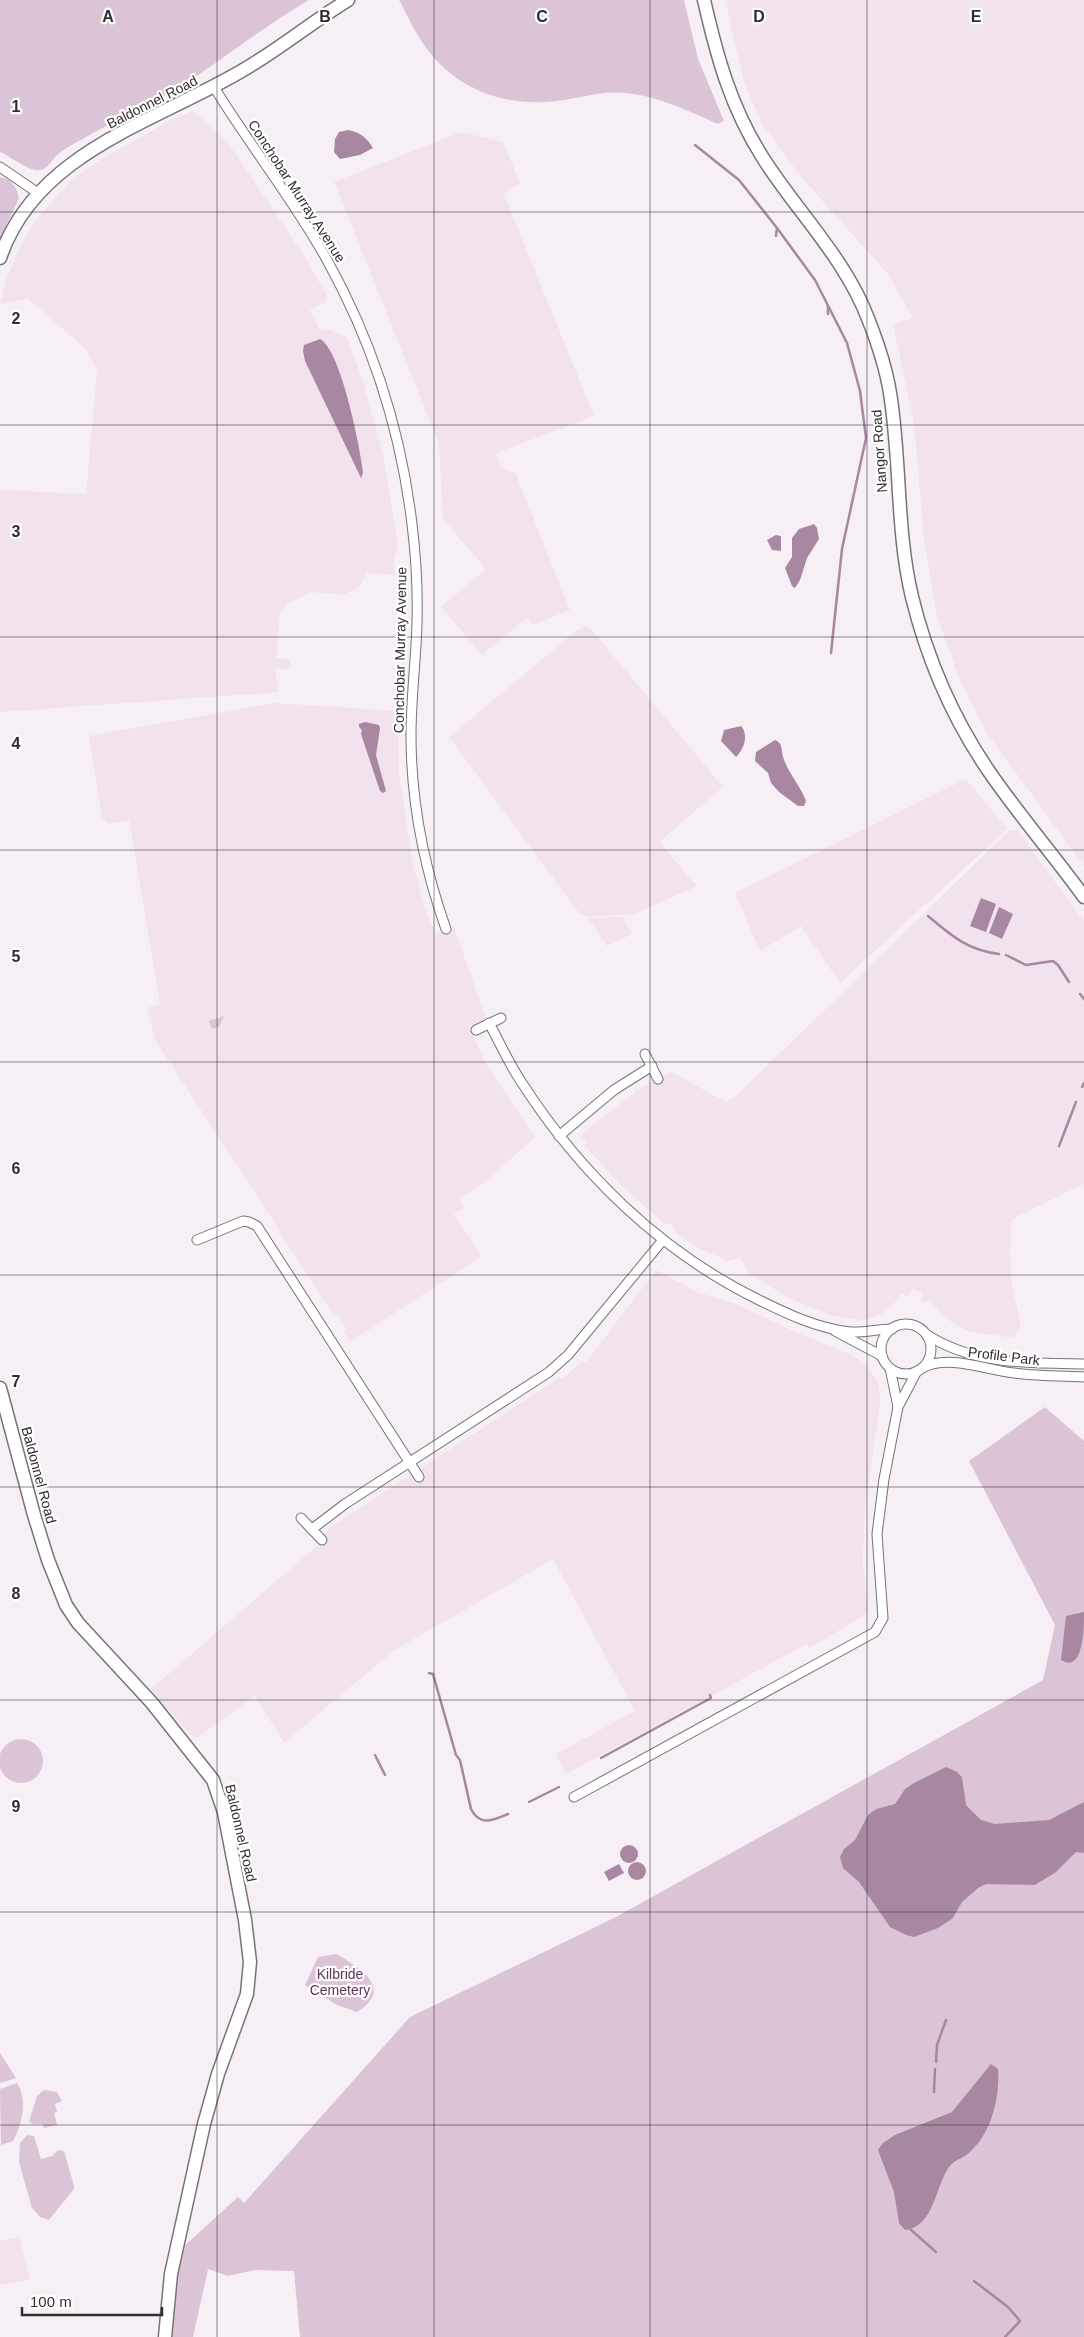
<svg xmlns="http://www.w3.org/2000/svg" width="1084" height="2337" font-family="Arial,sans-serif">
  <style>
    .built { fill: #f1e2ee }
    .green { fill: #dbc4d6 }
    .water { fill: #a887a1 }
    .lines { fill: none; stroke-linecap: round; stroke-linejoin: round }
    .stream { stroke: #a887a1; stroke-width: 2.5 }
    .street-casing { stroke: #797278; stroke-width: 11 }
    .secondary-casing { stroke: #797278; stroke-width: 15 }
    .street { stroke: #fff; stroke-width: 9 }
    .secondary { stroke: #fff; stroke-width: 12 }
    .grid { fill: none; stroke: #302d2f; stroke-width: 1; stroke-opacity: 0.55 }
    .labels { text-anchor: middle; stroke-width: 4.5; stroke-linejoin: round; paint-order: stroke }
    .street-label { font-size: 14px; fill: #302d2f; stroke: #fff }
    .park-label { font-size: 14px; fill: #60345a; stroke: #fff }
    .grid-label { font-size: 16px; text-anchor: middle; font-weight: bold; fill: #302d2f; stroke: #fff; stroke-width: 4.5; stroke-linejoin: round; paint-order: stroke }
  </style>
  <rect width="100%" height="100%" fill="#f7eff6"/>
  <!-- built -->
  <g class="built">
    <path d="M725,0H1084V866L986,732L959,678L937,616L924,538L914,424L893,324L913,318L887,273L801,177L762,124L744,82Z"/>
    <path d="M192,111L208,123L229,144L307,260L327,296L325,302L310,310L320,331L326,329L346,336L362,378L383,454L398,546L394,559L395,575L367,573L359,587L343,595L311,592L287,604L280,613L276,658L290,660V669L275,668L279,692L0,712V490L86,494L97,372L86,349L28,299L0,304L6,280L22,243L35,221L73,178L102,159L167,122Z"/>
    <path d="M461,132L503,142L520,183L504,194L594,416L496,453L501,466L511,473L515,472L570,610L533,625L526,618L482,655L441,607L486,569L443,519L439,444L334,182Z"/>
    <path d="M585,627L590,628L723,787L659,842L697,886L634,914L588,917L579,913L449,737L577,630Z"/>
    <path d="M275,703L398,711L399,773L412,859L424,906L435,934L454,927L486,1019L469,1027L486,1064L535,1137L486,1181L459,1199L464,1208L454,1214L482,1256L350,1342L344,1332L347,1330L340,1318L336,1313L333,1314L283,1238L275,1223L155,1040L147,1008L160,1004L129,820L108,824L102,819L89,736Z"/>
    <path d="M966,779L1007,829L840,983L801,926L760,951L735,893Z"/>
    <path d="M1010,830H1017L1084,921V1184L1012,1219L1010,1254L1012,1285L1021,1325L1013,1338L968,1331L945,1318L930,1301H921L922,1293L912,1289L908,1297L901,1293L894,1304L881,1314L863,1320L832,1316L789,1298L750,1274L740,1258L728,1261L696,1247L673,1230L675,1228L669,1223L666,1225L621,1185L584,1145L587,1143L581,1136L588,1129L618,1105L632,1096L636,1090L671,1072L726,1102L736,1096Z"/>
    <path d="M623,917L632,934L607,946L588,918Z"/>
    <path d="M656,1270L699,1293L736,1304L800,1334L854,1356L867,1367L877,1380L881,1399L865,1504L863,1562L868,1613L810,1648L807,1644L566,1774L556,1754L635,1711L553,1559L393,1651L284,1743L255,1696L195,1739L151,1689L316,1547L323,1534L331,1527L559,1378H563L579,1364L587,1361Z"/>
    <path d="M19,2237L30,2280L0,2285V2241Z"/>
  </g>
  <!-- green -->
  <g class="green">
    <path d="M0,0H309C264,26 224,59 180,87C150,106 117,119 86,137C77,142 65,148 57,155C52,160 48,168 41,170C31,173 10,156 0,152Z"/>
    <path d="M399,0H684L698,59L724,121L718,124C688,111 659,96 625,93C599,90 572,101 546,102C500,105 455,87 427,49C416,35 408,16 399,0Z"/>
    <path d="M0,177C11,179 17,187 19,198L0,239Z"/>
    <path d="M224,1016L219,1027L212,1029L209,1021Z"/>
    <path d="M1045,1407L1084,1441V2337H300L294,2271L255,2270L228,2276L208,2269L193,2337H171L174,2279L182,2248L238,2197L244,2203L410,2017L616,1917L1043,1680L1055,1625L969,1461Z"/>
    <circle cx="21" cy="1761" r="22"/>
    <path d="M336,1954C361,1968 394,1989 357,2012L337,2005L305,1985L318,1957Z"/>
    <path d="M0,2053L16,2078L0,2083Z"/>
    <path d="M17,2083C28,2100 22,2124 13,2141L1,2145L0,2089Z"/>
    <path d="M44,2090L57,2092L62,2101L55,2104L57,2112L54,2113L57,2125L44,2128L42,2124H34L29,2122L37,2096Z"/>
    <path d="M27,2135L34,2136L41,2159L52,2156L58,2150L64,2151L74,2186V2189L49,2220L40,2217L32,2208L19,2162L20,2143Z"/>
  </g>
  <!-- water -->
  <g class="water">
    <path d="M348,130C360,132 367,138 373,148L360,155L340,159L334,152L335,139L339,132Z"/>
    <path d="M320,339C341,350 360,448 363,473L361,478L305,361L303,351L304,345Z"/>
    <path d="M814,524L817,528L819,539L807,558L800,580L795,588L792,586L785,568L792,557V538L799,529Z"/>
    <path d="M776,535L781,536V551L772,550L767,540Z"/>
    <path d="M365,722L379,725L380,728L376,755L386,791L383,793L380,791L361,734L362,730L359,727V724Z"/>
    <path d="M741,726C749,735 744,749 736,757L721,741L724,730Z"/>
    <path d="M775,740C783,743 781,750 783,757C788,773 800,785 806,801L804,806H798L779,792L771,783L768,773L755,761L756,752Z"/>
    <path d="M981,898L996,904L986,932L970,926Z"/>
    <path d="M999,907L1013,914L1002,939L989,933Z"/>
    <path d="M1084,1612C1084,1625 1084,1675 1061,1660L1066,1616Z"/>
    <path d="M946,1767L957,1772L962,1777L966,1805L981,1820L995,1824L1049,1820L1084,1802V1853L1076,1852L1056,1872L1035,1885L986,1884L978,1888L962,1902L953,1918L938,1928L914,1937L906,1935L890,1927L859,1882L843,1868L840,1857L844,1849L855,1840L868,1815L876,1809L895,1804L905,1789L914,1783Z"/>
    <circle cx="629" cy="1854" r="9"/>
    <circle cx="637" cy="1871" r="9"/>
    <path d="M619,1864L624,1873L609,1881L604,1872Z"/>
    <path d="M991,2064L998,2069C1000,2097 992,2131 971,2151C965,2158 955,2159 949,2167C935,2187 934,2227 905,2230L899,2223L894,2192L878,2150L883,2143L895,2135L952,2112Z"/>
  </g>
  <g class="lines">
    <!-- stream -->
    <g class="stream">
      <path d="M695,145L739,180L777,228L815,280L847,343L860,391L866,438L842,549L831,653"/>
      <path d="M776,236L777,228"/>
      <path d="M828,314V306"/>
      <path d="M928,916C952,936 967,950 999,954"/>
      <path d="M1006,955L1026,965L1053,961L1058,965L1069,982"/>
      <path d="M1080,994L1084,999"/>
      <path d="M1082,1087L1084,1083"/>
      <path d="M1059,1146L1076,1102"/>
      <path d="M429,1673L433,1674L456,1755L460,1760L471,1809C480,1827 493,1820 508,1814"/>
      <path d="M375,1755L385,1775"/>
      <path d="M601,1758L711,1698L710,1695"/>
      <path d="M529,1802L559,1787"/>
      <path d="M936,2062L937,2045L946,2020"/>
      <path d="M934,2092L935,2069"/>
      <path d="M910,2229L936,2252"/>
      <path d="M974,2281L1008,2307L1020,2321L1005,2337"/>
    </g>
    <defs>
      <g id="street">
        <path d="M214,87C250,146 294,200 327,260C372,341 401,432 412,524C416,557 418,590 417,623C416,660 411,698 411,735C411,801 424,867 446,929"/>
        <path d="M0,167L38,193"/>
        <path d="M489,1023C500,1043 509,1064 522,1083C580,1173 659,1250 755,1298C785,1313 816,1328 850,1332C864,1333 878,1329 892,1329"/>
        <path d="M476,1030L501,1018"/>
        <path d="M645,1054L658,1079"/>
        <path d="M559,1136L614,1090L652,1066"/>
        <path d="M197,1240L243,1221L249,1222L257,1226L419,1477"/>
        <circle cx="906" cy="1349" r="25"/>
        <path d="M835,1331L882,1356"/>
        <path d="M926,1334C972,1365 1030,1363 1084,1364"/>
        <path d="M890,1368L898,1407"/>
        <path d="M922,1368C949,1354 985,1370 1014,1373C1037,1376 1061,1376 1084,1377"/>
        <path d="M301,1518L322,1540"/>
        <path d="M312,1529L345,1504L549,1372L568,1355L663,1240"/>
        <path d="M574,1797L875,1632L883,1618L877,1534L884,1479L898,1407L917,1371"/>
      </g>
      <g id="secondary">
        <path d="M704,0C717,57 731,108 763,158C798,213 846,259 869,321C878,344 886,368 890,393C901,460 896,530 912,597C927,658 952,717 988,770C1018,814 1053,854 1084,897"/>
        <path d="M0,258C35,154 151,123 238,73C276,52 310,23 348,0"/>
        <path d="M0,1388L34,1515L48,1560L66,1605L78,1623L152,1703L213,1780L224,1812L245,1920L250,1962L247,1994L218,2074L204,2124L171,2274L165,2337"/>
      </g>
    </defs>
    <!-- street casing -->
    <use href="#street" class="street-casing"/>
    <!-- secondary casing -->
    <use href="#secondary" class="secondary-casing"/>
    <!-- street -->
    <use href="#street" class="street"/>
    <!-- secondary -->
    <use href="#secondary" class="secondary"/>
  </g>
  <!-- grid -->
  <path class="grid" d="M217,0V2337M434,0V2337M650,0V2337M867,0V2337M0,212H1084M0,425H1084M0,637H1084M0,850H1084M0,1062H1084M0,1275H1084M0,1487H1084M0,1700H1084M0,1912H1084M0,2125H1084"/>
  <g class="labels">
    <!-- street labels -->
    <g class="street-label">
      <text transform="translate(152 102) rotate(-27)" y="5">Baldonnel Road</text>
      <text transform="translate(297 191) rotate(57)" y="5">Conchobar Murray Avenue</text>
      <text transform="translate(879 451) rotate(-94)" y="5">Nangor Road</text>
      <text transform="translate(400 650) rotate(-89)" y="5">Conchobar Murray Avenue</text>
      <text transform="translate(1004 1356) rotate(7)" y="5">Profile Park</text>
      <text transform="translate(39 1475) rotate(75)" y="5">Baldonnel Road</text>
      <text transform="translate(241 1833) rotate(77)" y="5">Baldonnel Road</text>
    </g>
    <!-- park labels -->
    <g class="park-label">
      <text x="340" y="1979">Kilbride<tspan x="340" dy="16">Cemetery</tspan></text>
    </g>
  </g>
  <g class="grid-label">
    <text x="108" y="22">A</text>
    <text x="325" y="22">B</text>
    <text x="542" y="22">C</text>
    <text x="759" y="22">D</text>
    <text x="976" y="22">E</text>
    <text x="16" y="112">1</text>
    <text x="16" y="324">2</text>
    <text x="16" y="537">3</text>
    <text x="16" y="749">4</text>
    <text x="16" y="962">5</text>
    <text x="16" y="1174">6</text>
    <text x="16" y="1387">7</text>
    <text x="16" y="1599">8</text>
    <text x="16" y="1812">9</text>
  </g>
  <!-- scale -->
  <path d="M22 2307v8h140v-8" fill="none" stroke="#302d2f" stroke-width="2.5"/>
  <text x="30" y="2307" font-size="15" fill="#302d2f" stroke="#ffffff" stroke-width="4" paint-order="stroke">100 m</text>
</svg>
